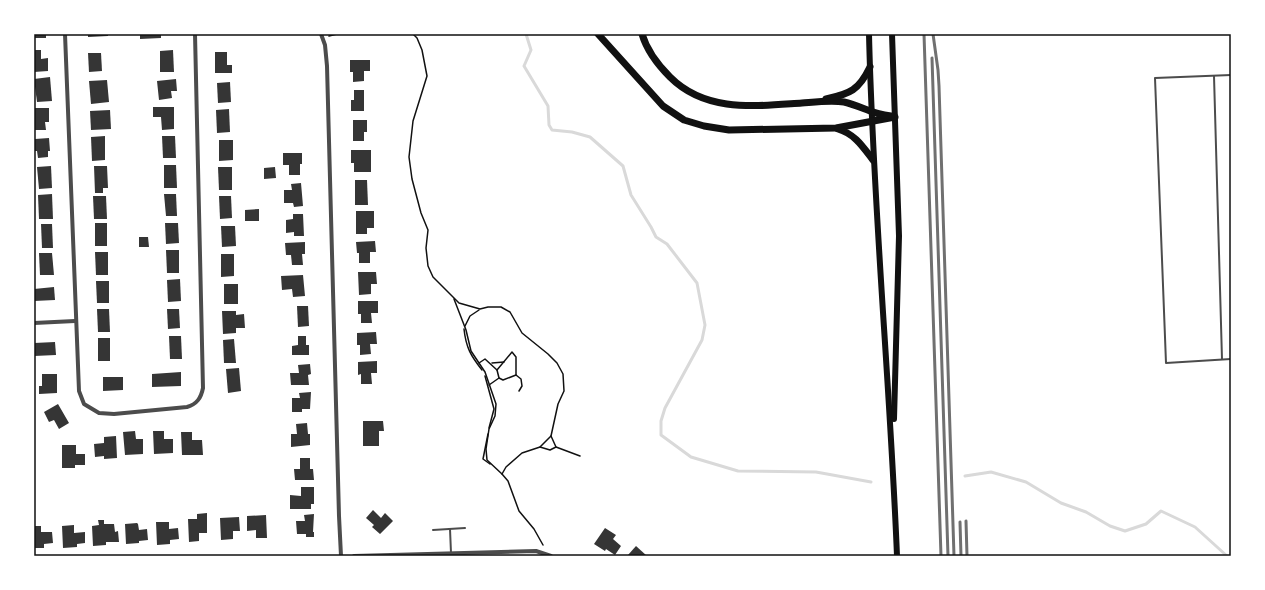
<svg xmlns="http://www.w3.org/2000/svg" width="1265" height="590" font-family="'Open Sans',sans-serif">
  <style>
    .lines { fill: none; stroke-linecap: round; stroke-linejoin: round }
    .stream { stroke: #d9d9d9; stroke-width: 3 }
    .building { fill: #353535 }
    .path { stroke: #111; stroke-width: 1.5 }
    .service { stroke: #4c4c4c; stroke-width: 2 }
    .minor { stroke: #4c4c4c; stroke-width: 4 }
    .secondary { stroke: #111; stroke-width: 6 }
    .primary { stroke: #111; stroke-width: 7 }
    .rail { stroke: #707070; stroke-width: 3 }
    .neatline { fill: none; stroke: #111; stroke-width: 1.5 }
  </style>
  <rect width="100%" height="100%" fill="#fff"/>
  <g class="lines">
    <!-- stream -->
    <g class="stream">
      <path d="M526,34L531,50L524,66L548,106L549,125L552,130L572,132L590,137L623,166L631,195L651,227L656,237L667,244L697,283L705,325L702,340L665,408L661,421V435L691,457L738,471L816,472L871,482"/>
      <path d="M965,476L991,472L1026,482L1061,503L1086,512L1110,526L1125,531L1146,524L1161,511L1195,527L1227,556"/>
    </g>
  </g>
  <!-- building -->
  <g class="building">
    <rect x="34" y="34" width="12" height="4"/>
    <path d="M88,34H108V36L88,37Z"/>
    <path d="M140,34H161V38L140,39Z"/>
    <path d="M34,50H41V59L48,58V71L34,72Z"/>
    <path d="M173,50L174,72H160V51Z"/>
    <path d="M215,52H227V65H232V73H215Z"/>
    <path d="M88,53H101L102,71L89,72Z"/>
    <path d="M350,60H370V71H364V81L353,82V72H350Z"/>
    <path d="M50,77L52,101L37,102L34,79Z"/>
    <path d="M176,79L177,91H171L172,98L159,100L157,81Z"/>
    <path d="M107,80L109,102L91,104L89,81Z"/>
    <path d="M230,82L231,102L218,103L217,83Z"/>
    <path d="M354,90H364V111H351V100H354Z"/>
    <path d="M153,107H174V129L162,130L161,117H153Z"/>
    <path d="M34,108H49V122H45L46,130H34Z"/>
    <path d="M229,109L230,132L217,133L216,110Z"/>
    <path d="M110,110L111,129L91,130L90,111Z"/>
    <path d="M353,120H367V132H364V141H353Z"/>
    <path d="M105,136V160L92,161L91,137Z"/>
    <path d="M162,136H175L176,158H163Z"/>
    <path d="M49,138L50,151H48V157L38,158L37,151H35V139Z"/>
    <path d="M219,140H233V160L219,161Z"/>
    <path d="M351,150H371V172H354V163H351Z"/>
    <path d="M283,153H302V164H300V175H289V165H283Z"/>
    <path d="M164,165H176L177,188H164Z"/>
    <path d="M51,166L52,188L39,189L37,167Z"/>
    <path d="M94,166H107L108,188H103V193H95Z"/>
    <path d="M218,167H232V190H219Z"/>
    <path d="M275,167L276,178L264,179V168Z"/>
    <path d="M355,180H367L368,205H355Z"/>
    <path d="M301,183L303,206L294,207L293,203H284V190H292L291,184Z"/>
    <path d="M52,194L53,219H39L38,195Z"/>
    <path d="M164,194H176L177,216H166Z"/>
    <path d="M93,196H106L107,219H94Z"/>
    <path d="M219,196H231L232,218L220,219Z"/>
    <path d="M259,209V221H245V210Z"/>
    <path d="M356,211H374V228H367V234H356Z"/>
    <path d="M293,214H303L304,236H294V232L286,233V220L293,219Z"/>
    <rect x="95" y="223" width="12" height="23"/>
    <path d="M165,223H178L179,243L166,244Z"/>
    <path d="M41,224H52L53,248H42Z"/>
    <path d="M221,226H235L236,246L222,247Z"/>
    <path d="M139,237H148L149,247H139Z"/>
    <path d="M375,241L376,252H370V263H359V253H357L356,242Z"/>
    <path d="M305,242V254H302L303,265H292L291,255H286L285,243Z"/>
    <path d="M166,250H179V273H167Z"/>
    <path d="M95,252H108V275H96Z"/>
    <path d="M39,253H52L54,275H40Z"/>
    <path d="M221,254H234V276L221,277Z"/>
    <path d="M358,272H376L377,284H371V294L359,295Z"/>
    <path d="M303,275L305,296L293,297L292,289L282,290L281,276Z"/>
    <path d="M180,279L181,301L168,302L167,280Z"/>
    <path d="M96,281H109V303H97Z"/>
    <rect x="224" y="284" width="14" height="20"/>
    <path d="M54,287L55,300L34,301V289Z"/>
    <path d="M358,301H378V313H371L372,323H361V314H358Z"/>
    <path d="M297,306H308L309,326L298,327Z"/>
    <path d="M97,309H109L110,332H98Z"/>
    <path d="M167,309H179L180,328L168,329Z"/>
    <path d="M222,311H236V315L244,314L245,328H236V333L223,334Z"/>
    <path d="M376,332L377,344H370L371,354L360,355V345H357V333Z"/>
    <path d="M169,336H181L182,359H170Z"/>
    <path d="M298,336H306V345H309V355H292V346L298,345Z"/>
    <rect x="98" y="338" width="12" height="23"/>
    <path d="M234,339L236,363H224L223,340Z"/>
    <path d="M55,342L56,355L34,356V343Z"/>
    <path d="M377,361V373H371L372,384H361V374L358,375V362Z"/>
    <path d="M310,364L311,374L308,375L309,385H291L290,373H299L298,365Z"/>
    <path d="M239,368L241,391L228,393L226,369Z"/>
    <path d="M181,372V386L152,387V374Z"/>
    <path d="M42,374H57V393L39,394V386H42Z"/>
    <path d="M103,377H123V390L103,391Z"/>
    <path d="M311,392L310,409H302V412H292V398H300L299,393Z"/>
    <path d="M58,404L69,423L59,429L54,420L49,422L44,412Z"/>
    <path d="M363,421H383L384,431H379V446H363Z"/>
    <path d="M307,423L308,434H310V445L291,447V434H297L296,424Z"/>
    <path d="M135,431L136,439H143V454L125,455L123,432Z"/>
    <path d="M153,431H164V439H173V453L154,454Z"/>
    <path d="M181,432H192V440H202L203,455H182Z"/>
    <path d="M116,436L117,458L104,459V456L95,457L94,444L104,443V437Z"/>
    <path d="M62,445H76V454H85V465H75V468H62Z"/>
    <path d="M300,458H310V469H313L314,480H295L294,469H300Z"/>
    <path d="M301,487H314V504H311V509H290V495L301,496Z"/>
    <path d="M373,510L381,518L385,513L393,521L380,534L372,527L374,525L366,518Z"/>
    <path d="M207,513V533H199V541L189,542L188,519H197V514Z"/>
    <path d="M314,514L313,532H314V537H306V534H297L296,521H305L304,515Z"/>
    <path d="M266,515L267,538H256V530L247,531V516Z"/>
    <path d="M239,517L240,531H233V539L221,540L220,518Z"/>
    <path d="M98,520H104V524H114L115,532L118,531L119,542H106V545L93,546L92,526L99,525Z"/>
    <path d="M156,522H169V529L178,528L179,539L170,540V544L157,545Z"/>
    <path d="M137,523L138,524L139,530L147,529L148,540L139,541V543L126,544L125,524Z"/>
    <path d="M74,525V533L85,532V543L77,544V547L63,548L62,526Z"/>
    <path d="M34,526H41V532H52L53,543L44,544V548H34Z"/>
    <path d="M605,528L616,535L613,539L621,546L615,555L606,549L605,551L594,544Z"/>
    <path d="M636,546L647,556H629L628,555Z"/>
  </g>
  <g class="lines">
    <!-- path -->
    <g class="path">
      <path d="M413,34L417,38L422,50L427,76L413,121L409,157L412,179L421,213L428,230L426,248L428,266L433,277L459,303L480,309L488,307H501L510,312L522,333L548,354L557,363L563,374L564,391L558,404L551,436L540,447L522,453L506,467L502,474L508,481L519,511L534,529L543,545"/>
      <path d="M329,36L337,34"/>
      <path d="M454,299L466,330L471,351L485,372L496,404L495,416L489,429L486,449L487,460L502,474"/>
      <path d="M465,326L470,316L479,310"/>
      <path d="M464,329C466,348 471,356 482,370"/>
      <path d="M479,363L485,359L497,370"/>
      <path d="M492,363L504,362"/>
      <path d="M485,376L494,409L489,428"/>
      <path d="M499,378L503,380L516,375"/>
      <path d="M489,385L499,378L497,370L512,352L516,357V375L521,379L522,386L519,391"/>
      <path d="M488,434L483,459L490,464"/>
      <path d="M551,436L556,447L580,456"/>
      <path d="M540,447L550,450L556,447"/>
    </g>
    <!-- service -->
    <g class="service">
      <path d="M1231,75L1155,78L1166,363L1231,359"/>
      <path d="M1214,76L1222,359"/>
      <path d="M450,529L451,553"/>
      <path d="M433,530L465,528"/>
    </g>
    <!-- minor -->
    <g class="minor">
      <path d="M65,34L79,391L84,404L99,413L114,414L187,407C197,404 201,398 203,388L195,34"/>
      <path d="M321,34L325,45L327,66L339,516L341,556"/>
      <path d="M34,323L75,321"/>
      <path d="M354,556L536,551L551,556"/>
    </g>
    <!-- secondary -->
    <g class="secondary">
      <path d="M869,34C873,208 890,382 897,556"/>
      <path d="M892,34L899,236L894,419"/>
    </g>
    <!-- primary -->
    <g class="primary">
      <path d="M598,34L663,106L684,120L704,126L729,130L836,128L895,117"/>
      <path d="M642,34C647,51 658,65 670,77C706,113 756,106 802,103C815,102 831,100 844,102C853,104 862,108 870,111C877,114 884,115 891,116"/>
      <path d="M826,99C850,94 859,90 870,67"/>
      <path d="M838,129C855,134 863,147 873,160"/>
    </g>
    <!-- rail -->
    <g class="rail">
      <path d="M924,34L941,556"/>
      <path d="M933,34L938,70L939,86L954,556"/>
      <path d="M932,58L948,556"/>
      <path d="M966,521L967,556"/>
      <path d="M960,522L961,556"/>
    </g>
  </g>
  <!-- border -->
  <rect width="1265" height="590" fill="none" stroke="#ffffff" stroke-width="70"/>
  <rect x="35" y="35" width="1195" height="520" class="neatline"/>
</svg>
